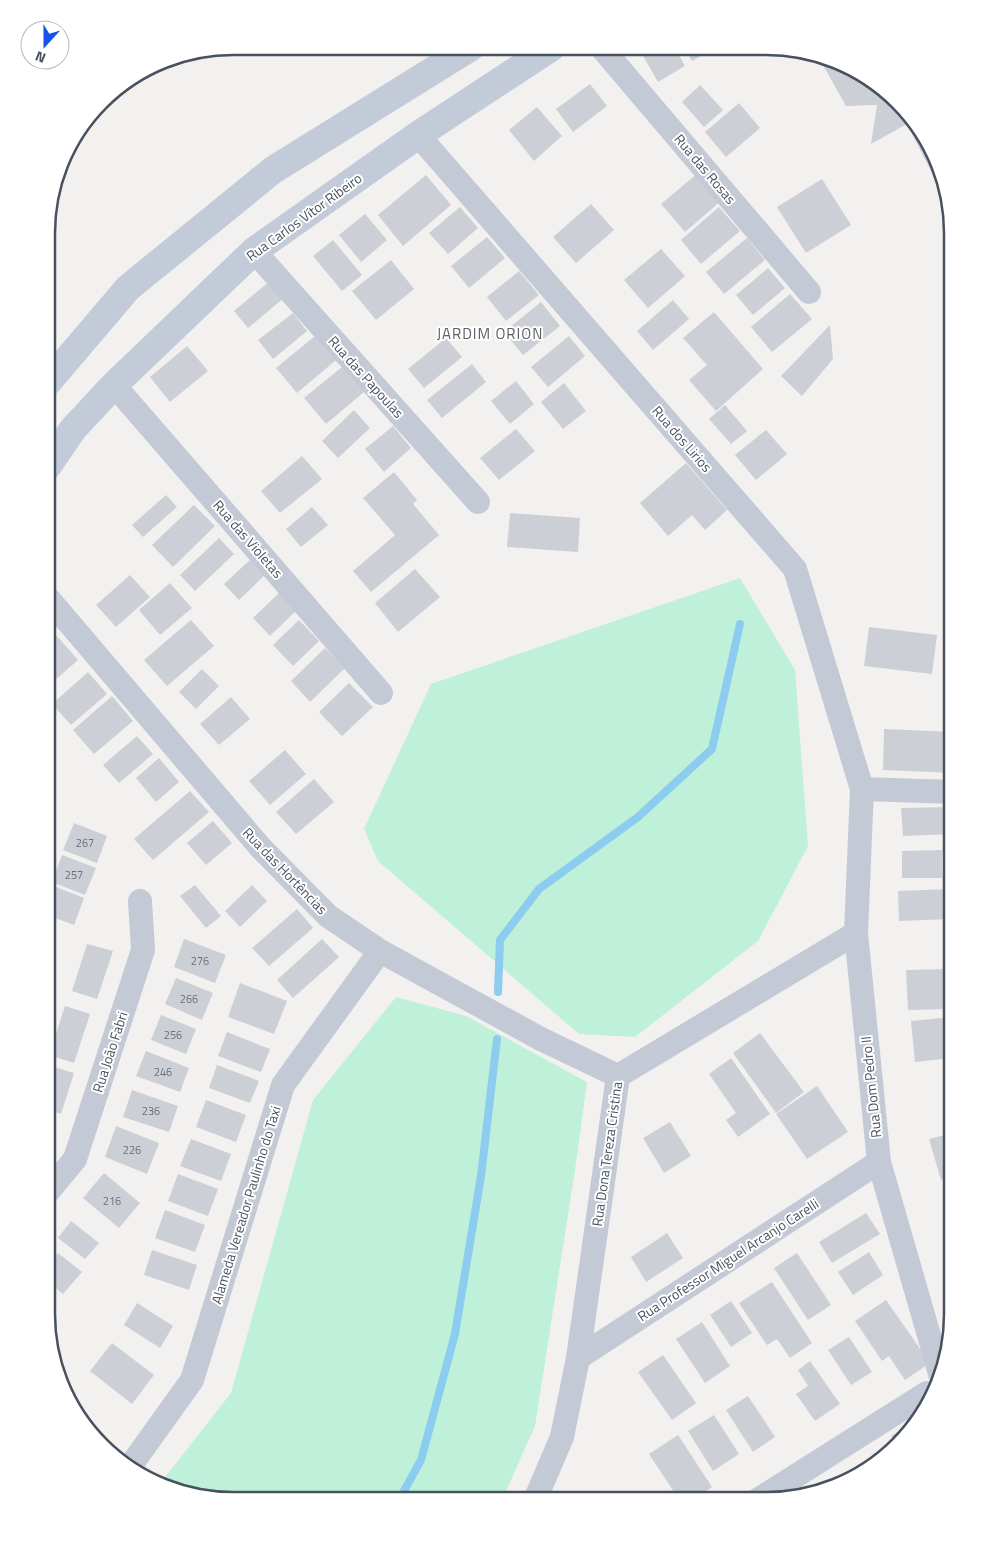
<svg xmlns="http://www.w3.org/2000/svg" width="999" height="1547" font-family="'Titillium Web',sans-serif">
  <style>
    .green { fill: #bff0d9 }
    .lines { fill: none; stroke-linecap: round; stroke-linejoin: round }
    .stream { stroke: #8cccee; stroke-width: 8 }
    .building { fill: #cccfd6 }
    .street { stroke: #c4cad5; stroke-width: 24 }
    .secondary { stroke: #c3cbd9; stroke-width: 28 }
    .labels { text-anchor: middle; stroke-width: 4; stroke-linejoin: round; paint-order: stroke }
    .number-label { font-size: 11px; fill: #69707c }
    .street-label { font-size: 14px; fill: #48515e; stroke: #fff }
    .neighbourhood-label { font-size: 15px; letter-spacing: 1px; fill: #5d5f66; stroke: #fff }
    .rim { fill: none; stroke: #48515e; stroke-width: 2.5 }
  </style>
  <rect width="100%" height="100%" fill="#f3f1f0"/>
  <!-- green -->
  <g class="green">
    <path d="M740,578L795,670L808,846L758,941L635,1037L579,1034L378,861L364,829L431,684Z"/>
    <path d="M396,997L466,1016L587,1082L575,1170L535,1426L502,1500L209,1499L162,1487L159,1485L231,1393L313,1100Z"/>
  </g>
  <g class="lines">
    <!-- stream -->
    <g class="stream">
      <path d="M498,992L500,940L539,889L638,817L712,749L740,624"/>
      <path d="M399,1500L421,1460L455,1334L481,1176L497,1039"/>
    </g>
  </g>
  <!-- building -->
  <g class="building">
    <path d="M638,47L675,48L685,66L658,82Z"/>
    <path d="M684,48H716L692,61Z"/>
    <path d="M822,56L838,61L880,85L914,120L871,144L877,105L846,106L819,58Z"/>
    <path d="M590,84L607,106L573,132L556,109Z"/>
    <path d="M700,85L723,110L704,127L682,102Z"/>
    <path d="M739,103L760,128L726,157L705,132Z"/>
    <path d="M537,107L562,136L534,161L509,130Z"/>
    <path d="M917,124L938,161L939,166L931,171L909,128Z"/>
    <path d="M698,173L721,201L685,232L661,204Z"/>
    <path d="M426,175L451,205L403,246L378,215Z"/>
    <path d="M822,179L851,225L806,253L777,207Z"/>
    <path d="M591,204L614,230L576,263L553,237Z"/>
    <path d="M460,207L478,228L448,254L429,233Z"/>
    <path d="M719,207L740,231L701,264L681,240Z"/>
    <path d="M365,214L387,240L361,262L339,235Z"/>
    <path d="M487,237L505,258L469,288L451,266Z"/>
    <path d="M747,238L765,260L724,294L706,272Z"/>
    <path d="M333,240L362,275L342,291L313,256Z"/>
    <path d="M661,249L685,276L648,308L624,280Z"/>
    <path d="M391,260L414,289L376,320L352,291Z"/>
    <path d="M768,268L785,288L753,315L736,295Z"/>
    <path d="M519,271L539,295L506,321L487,297Z"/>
    <path d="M271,280L285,297L248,328L234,311Z"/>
    <path d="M790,294L812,319L772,352L751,327Z"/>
    <path d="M673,300L689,319L653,350L637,331Z"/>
    <path d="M541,302L560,326L523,355L504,332Z"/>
    <path d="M714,312L763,369L716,411L689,380L707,365L683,338Z"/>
    <path d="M293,313L307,331L273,359L258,340Z"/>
    <path d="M830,325L833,359L802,396L781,376Z"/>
    <path d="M315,336L336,360L297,393L276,368Z"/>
    <path d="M569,336L585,356L548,387L531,367Z"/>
    <path d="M446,338L462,357L424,388L408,369Z"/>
    <path d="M187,346L208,371L170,402L150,377Z"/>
    <path d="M472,364L486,382L442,418L427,400Z"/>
    <path d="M342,367L364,392L326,424L304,398Z"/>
    <path d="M516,381L534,404L510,424L491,401Z"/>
    <path d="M564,383L586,411L563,429L541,402Z"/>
    <path d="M725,405L747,431L731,444L709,419Z"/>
    <path d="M354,410L370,428L338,458L322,441Z"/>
    <path d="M393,426L411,448L384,472L365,449Z"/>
    <path d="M516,429L535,451L499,480L480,458Z"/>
    <path d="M766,430L787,454L756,480L735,455Z"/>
    <path d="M302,456L322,479L280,513L261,491Z"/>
    <path d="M686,463L727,510L705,530L692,515L668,536L640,503Z"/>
    <path d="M394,472L417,500L413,504L439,535L371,592L353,571L395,535L363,498Z"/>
    <path d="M166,495L177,507L143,537L132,525Z"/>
    <path d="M194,505L215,526L173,567L152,545Z"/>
    <path d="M312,507L328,525L301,547L286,529Z"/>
    <path d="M510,513L580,518L578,552L507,547Z"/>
    <path d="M219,538L234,554L195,591L180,575Z"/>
    <path d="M251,559L266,574L239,600L224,584Z"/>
    <path d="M415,569L440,597L398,632L375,603Z"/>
    <path d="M130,575L150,597L116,627L96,605Z"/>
    <path d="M170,583L192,608L160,635L139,610Z"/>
    <path d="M282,590L299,608L270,636L253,618Z"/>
    <path d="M191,620L214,646L167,686L144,660Z"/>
    <path d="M299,620L319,641L293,666L273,645Z"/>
    <path d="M869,627L937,635L932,674L864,666Z"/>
    <path d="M57,636L78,660L47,687V645Z"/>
    <path d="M325,648L345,668L310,702L291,681Z"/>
    <path d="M202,669L219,686L196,709L179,692Z"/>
    <path d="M88,672L107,694L71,725L52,704Z"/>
    <path d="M349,683L373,707L342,736L319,712Z"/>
    <path d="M112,696L133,721L94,754L73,730Z"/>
    <path d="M231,697L250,719L219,745L200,724Z"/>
    <path d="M884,729L953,732V773L883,770Z"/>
    <path d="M137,736L153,754L119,783L103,765Z"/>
    <path d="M285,750L306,774L270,805L249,781Z"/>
    <path d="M159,758L179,782L156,802L136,778Z"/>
    <path d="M314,779L334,802L296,834L276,812Z"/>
    <path d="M190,791L209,812L153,860L134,839Z"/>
    <path d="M951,807L953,834L903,836L901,808Z"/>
    <path d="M213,821L232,843L206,865L187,843Z"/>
    <path d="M74,823L107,836L97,863L63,850Z"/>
    <path d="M942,850V878H902V851Z"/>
    <path d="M62,855L96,868L85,895L52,882Z"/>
    <path d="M51,885L84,898L74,925L47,915V895Z"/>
    <path d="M195,885L221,916L206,928L180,896Z"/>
    <path d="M252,885L267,901L240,927L225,911Z"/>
    <path d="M952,889V919L899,921L898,891Z"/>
    <path d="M297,909L313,928L269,966L252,948Z"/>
    <path d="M184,939L226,955L215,983L174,967Z"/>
    <path d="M322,939L339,957L293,998L277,980Z"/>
    <path d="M87,944L113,951L97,999L72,991Z"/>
    <path d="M951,969L952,1009L908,1010L906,970Z"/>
    <path d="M176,978L213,993L202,1020L165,1004Z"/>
    <path d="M240,983L287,1001L274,1034L228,1017Z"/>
    <path d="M65,1006L90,1014L74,1063L49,1055Z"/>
    <path d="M161,1015L196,1029L186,1054L151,1040Z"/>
    <path d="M952,1017V1058L915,1062L911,1021Z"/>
    <path d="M227,1032L270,1049L261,1072L218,1056Z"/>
    <path d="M760,1033L804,1092L776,1113L733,1053Z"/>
    <path d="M146,1051L189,1068L180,1092L136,1076Z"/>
    <path d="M731,1058L770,1114L738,1137L726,1120L736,1113L709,1074Z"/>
    <path d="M47,1065L74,1073L61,1114L47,1109Z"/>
    <path d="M217,1065L259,1081L250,1103L209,1088Z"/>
    <path d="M817,1086L848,1132L807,1159L776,1114Z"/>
    <path d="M132,1090L178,1106L169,1132L123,1117Z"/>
    <path d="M206,1100L246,1115L236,1142L196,1127Z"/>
    <path d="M670,1122L691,1156L664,1173L643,1138Z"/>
    <path d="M116,1126L159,1143L147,1174L105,1157Z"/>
    <path d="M952,1133V1176L941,1180L929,1139Z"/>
    <path d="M191,1139L231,1154L221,1181L180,1166Z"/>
    <path d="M104,1173L140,1203L119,1228L83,1198Z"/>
    <path d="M178,1174L218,1189L208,1216L168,1201Z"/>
    <path d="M165,1210L205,1225L195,1252L155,1238Z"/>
    <path d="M866,1213L880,1234L832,1263L819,1242Z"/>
    <path d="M71,1221L99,1243L85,1259L58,1238Z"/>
    <path d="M667,1233L683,1258L646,1282L631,1257Z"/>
    <path d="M152,1250L197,1265L189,1290L144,1275Z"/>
    <path d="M869,1252L883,1275L853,1295L838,1272Z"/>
    <path d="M58,1253L82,1272L63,1294L46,1280V1267Z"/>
    <path d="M797,1253L831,1305L808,1320L774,1268Z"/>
    <path d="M772,1282L812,1343L790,1358L777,1339L767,1345L739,1303Z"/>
    <path d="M886,1300L930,1363L905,1380L889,1356L882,1361L855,1321Z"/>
    <path d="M731,1301L752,1333L731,1347L710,1315Z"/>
    <path d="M137,1303L173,1326L160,1348L124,1325Z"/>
    <path d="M702,1322L730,1366L705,1383L676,1339Z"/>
    <path d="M849,1337L872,1372L851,1385L828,1350Z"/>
    <path d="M112,1343L154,1375L132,1404L90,1371Z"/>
    <path d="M663,1355L696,1403L672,1420L638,1372Z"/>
    <path d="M810,1361L840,1404L815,1421L796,1394L808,1386L798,1370Z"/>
    <path d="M748,1396L775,1437L753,1452L726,1410Z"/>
    <path d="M714,1415L739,1454L713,1471L688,1431Z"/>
    <path d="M919,1419L914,1428L897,1445L891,1436Z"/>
    <path d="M86,1427L105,1442L102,1445L85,1428Z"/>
    <path d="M678,1435L712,1487L691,1501H680L649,1454Z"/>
    <path d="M890,1451L880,1462L869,1468L867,1465Z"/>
    <path d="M851,1474L854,1477L838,1486L829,1488Z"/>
  </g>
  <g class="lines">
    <!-- street -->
    <g class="street">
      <path d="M601,47L809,292"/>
      <path d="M418,135L795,569L862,789L856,933L879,1162L941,1377"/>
      <path d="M254,251L478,502"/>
      <path d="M114,385L381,693"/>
      <path d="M47,597L260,847L328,916L380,951L541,1039L618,1076"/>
      <path d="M862,789L953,792"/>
      <path d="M618,1076L856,933"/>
      <path d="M46,1194L75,1159L143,950L140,901"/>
      <path d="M578,1358L879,1162"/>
      <path d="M129,1468L192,1380L283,1085L380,951"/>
      <path d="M535,1500L562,1437L578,1358L618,1076"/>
      <path d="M756,1501L927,1393L933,1394"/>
    </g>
    <!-- secondary -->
    <g class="secondary">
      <path d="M48,382L128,288L273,170L471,47"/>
      <path d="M47,467L73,429L114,385L254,251L418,135L552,47"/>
    </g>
  </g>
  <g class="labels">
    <!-- number labels -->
    <g class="number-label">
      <text x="85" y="847">267</text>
      <text x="74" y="879">257</text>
      <text x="200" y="965">276</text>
      <text x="189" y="1003">266</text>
      <text x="173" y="1039">256</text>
      <text x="163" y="1076">246</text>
      <text x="151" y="1115">236</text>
      <text x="132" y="1154">226</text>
      <text x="112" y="1205">216</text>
    </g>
    <!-- street labels -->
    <g class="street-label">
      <text transform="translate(705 169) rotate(50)" y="5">Rua das Rosas</text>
      <text transform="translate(304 217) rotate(-36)" y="5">Rua Carlos Vítor Ribeiro</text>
      <text transform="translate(366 377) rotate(48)" y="5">Rua das Papoulas</text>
      <text transform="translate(682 439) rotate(49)" y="5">Rua dos Lirios</text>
      <text transform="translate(248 539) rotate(49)" y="5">Rua das Violetas</text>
      <text transform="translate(285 871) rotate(46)" y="5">Rua das Hortências</text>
      <text transform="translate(110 1052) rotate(-72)" y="5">Rua João Fabri</text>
      <text transform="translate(871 1087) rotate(-96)" y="5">Rua Dom Pedro II</text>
      <text transform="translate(607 1154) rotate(-82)" y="5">Rua Dona Tereza Cristina</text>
      <text transform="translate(246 1205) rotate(-73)" y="5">Alameda Vereador Paulinho do Taxi</text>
      <text transform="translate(728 1260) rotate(-33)" y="5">Rua Professor Miguel Arcanjo Carelli</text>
    </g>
    <!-- neighbourhood labels -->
    <g class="neighbourhood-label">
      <text x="490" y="339">JARDIM ORION</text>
    </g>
  </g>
  <!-- crop -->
  <path d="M0 0H999V1547H0ZM233 55H766A178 178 0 0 1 944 233V1314A178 178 0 0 1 766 1492H233A178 178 0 0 1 55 1314V233A178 178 0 0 1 233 55Z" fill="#fff" fill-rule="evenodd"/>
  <path class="rim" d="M233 55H766A178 178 0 0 1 944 233V1314A178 178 0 0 1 766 1492H233A178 178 0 0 1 55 1314V233A178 178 0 0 1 233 55Z"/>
  <!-- north arrow -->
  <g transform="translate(45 45) rotate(201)"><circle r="24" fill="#ffffff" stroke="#b6b9bf"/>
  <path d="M0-4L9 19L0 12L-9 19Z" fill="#1654e7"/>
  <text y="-8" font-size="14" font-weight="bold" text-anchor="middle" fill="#48515e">N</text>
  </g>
</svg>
